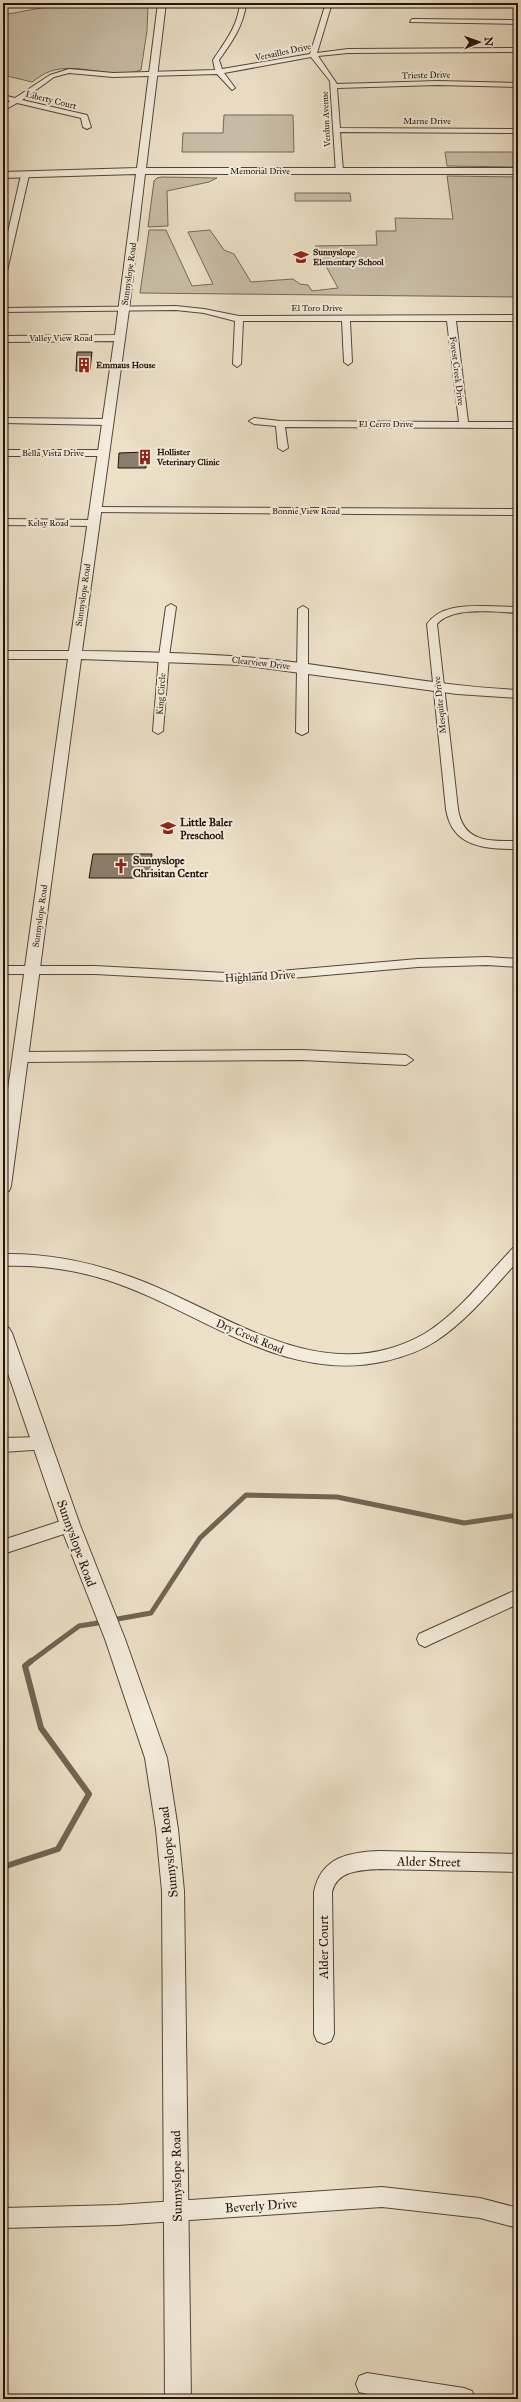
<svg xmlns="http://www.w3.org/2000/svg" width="521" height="2402" font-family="'IM FELL Great Primer',serif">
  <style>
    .green { fill: #c9bda7; stroke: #756858 }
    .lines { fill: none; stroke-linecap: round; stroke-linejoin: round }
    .stream-far1 { stroke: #716454; stroke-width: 5 }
    .stream { stroke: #716454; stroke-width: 6 }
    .building { fill: #8b7e6c; stroke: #211309 }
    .minor-casing { stroke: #544638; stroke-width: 2 }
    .tertiary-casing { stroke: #544638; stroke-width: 2 }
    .minor { fill: #f3ebdb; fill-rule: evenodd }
    .tertiary { fill: #f3ebdb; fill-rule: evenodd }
    .labels { text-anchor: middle; stroke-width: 4; stroke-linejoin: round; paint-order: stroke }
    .far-street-label { font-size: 9px; fill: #211309; stroke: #f3ebdb }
    .far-poi-label { font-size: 9px; font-weight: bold; fill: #211309; stroke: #f3ebdb; text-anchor: start }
    .poi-label { font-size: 11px; font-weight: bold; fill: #211309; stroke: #f3ebdb; text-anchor: start }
    .street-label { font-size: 11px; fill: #211309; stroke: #f3ebdb }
    .near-street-label { font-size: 13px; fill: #211309; stroke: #f3ebdb }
  </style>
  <rect width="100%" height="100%" fill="#ece0c7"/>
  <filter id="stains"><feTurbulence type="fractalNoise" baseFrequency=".005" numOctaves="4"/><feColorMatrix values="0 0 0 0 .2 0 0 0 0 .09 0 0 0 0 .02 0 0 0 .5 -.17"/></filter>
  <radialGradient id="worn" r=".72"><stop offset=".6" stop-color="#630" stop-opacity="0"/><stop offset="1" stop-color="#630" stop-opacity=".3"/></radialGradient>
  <!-- green -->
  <g class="green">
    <path d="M67,3H148L147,31L141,70C113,80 78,62 51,71C44,73 38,78 32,82L3,75V15Z"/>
    <path d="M224,115H293L294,152H182L183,133H223Z"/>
    <path d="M445,152H518V167L447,166Z"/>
    <path d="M447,176L518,177V297L140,293L149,230H166L192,286L213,284L188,232L210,230L224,250L234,254L251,282L293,279L300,284L308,285L312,291L338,288L315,246L377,245L376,231H396L395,218L453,219Z"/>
    <path d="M162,177L217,178L209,182L167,191L168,226L148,227L154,181L157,178Z"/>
    <path d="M295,193H350L351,201H295Z"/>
  </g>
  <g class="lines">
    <!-- stream-far1 -->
    <g class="stream-far1">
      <path d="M112,1620L151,1613L200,1538L246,1495L337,1497L464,1523L518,1515"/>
      <path d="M30,1662L79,1626L104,1622"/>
    </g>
    <!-- stream -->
    <path class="stream" d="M3,1867L58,1849L89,1794L41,1728L25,1666L31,1661"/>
  </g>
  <!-- building -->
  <g class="building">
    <path d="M77,352H92L90,370L76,371Z"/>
    <path d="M146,452V468H118L119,453Z"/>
    <path d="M93,854H152L149,878H89Z"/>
  </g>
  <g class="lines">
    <defs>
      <g id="minor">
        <path d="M240,3H246C244,25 232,42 219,60L222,69L310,54L326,3H332L317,53L348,49L518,48V52L348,53L318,56L337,84L438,81L518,83V87L438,85L337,88L340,128L518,129V133L340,132L343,171L336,173L330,81L311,57L224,73L235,88L232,90L217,74L113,77L69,73L54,77L22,100L87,115L91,127L87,129L83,127L81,118L17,103L3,111V106L10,101L3,99V95L15,98L50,75L69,69L113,73L215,70L213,60C225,42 238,26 240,3Z"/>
        <path d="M412,19L518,20V24L410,22Z"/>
        <path d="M25,173L29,175L7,271L3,273V254L21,175Z"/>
        <path d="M176,306L204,309L239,316L518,315V321H456L468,422H518V428L285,427L288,448L283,451L278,448L276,426L254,424L249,421L254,418L280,421L459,422L447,321H350L352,362L348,365L344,362L342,321H243L241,364L237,367L233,364L235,321L204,313L176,310L3,312V308Z"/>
        <path d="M7,418L107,419L112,422L107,425L4,423L3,420Z"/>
        <path d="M3,450H102L107,453L102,456H3Z"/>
        <path d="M95,507L518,509V515L92,512L90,510Z"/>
        <path d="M3,519L93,520L98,523L93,526L3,525Z"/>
        <path d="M171,604L176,607L169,656L163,731L158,734L153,731L159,656L166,607Z"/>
        <path d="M303,606L308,609V732L302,735L296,732L298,609Z"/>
        <path d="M484,606L518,607V613C497,612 452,606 437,624L458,809C463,843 490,841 518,841V849C486,849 452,848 446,809L427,624C440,606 463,606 484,606Z"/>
        <path d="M487,957L518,959V967L487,965L418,967L245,982L95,974H3V966H95L245,974L418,959Z"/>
        <path d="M302,1050L406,1055L413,1060L406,1065L302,1060L22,1062L15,1057L22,1052Z"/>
        <path d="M518,1246V1261C492,1289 468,1320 436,1341C421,1351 403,1357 386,1361C282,1385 200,1310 107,1280C73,1269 39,1265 3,1266V1254C52,1253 96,1263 142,1281C231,1316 325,1390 424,1334C459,1313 485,1277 513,1248Z"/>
        <path d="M42,1437L47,1439L50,1444L47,1449L3,1452V1438Z"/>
        <path d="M70,1518L76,1520L78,1525L76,1530L3,1554V1540Z"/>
        <path d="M518,1589V1604L431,1644L425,1647L419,1644L417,1639L419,1634Z"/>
        <path d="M380,1851L518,1854V1872L380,1869C362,1870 337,1870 332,1892L334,2034L331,2041L324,2044L317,2041L314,2034V1892C321,1857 349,1852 380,1851Z"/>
        <path d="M382,2187L480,2198L518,2208V2228L480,2218L382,2207L117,2225L3,2228V2208L117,2205Z"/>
        <path d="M367,2373L464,2388L472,2391L475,2399C438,2399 394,2402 359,2392L356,2384L359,2376Z"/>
      </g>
      <g id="tertiary">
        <path d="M158,3H166L146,168H518V174H145L129,310L82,651C146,652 211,653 275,660C356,669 436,686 518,690V698L457,694L241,665L81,659L11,1186L9,1191L3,1192V1125L68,659H3V651H69L114,341L3,342V336L115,335L136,174L3,178V172L137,168Z"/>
        <path d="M3,1326L9,1328L12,1333L80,1525L125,1639L167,1758L178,1829L184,1891L191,2399H165L162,1891L156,1829L145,1758L105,1639L60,1525L3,1359Z"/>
      </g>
    </defs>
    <!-- minor casing -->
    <use href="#minor" class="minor-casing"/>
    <!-- tertiary casing -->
    <use href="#tertiary" class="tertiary-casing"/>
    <!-- minor -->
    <use href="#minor" class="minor"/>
    <!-- tertiary -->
    <use href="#tertiary" class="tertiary"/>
  </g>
  <!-- icons -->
  <defs>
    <symbol id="school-bare" viewBox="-9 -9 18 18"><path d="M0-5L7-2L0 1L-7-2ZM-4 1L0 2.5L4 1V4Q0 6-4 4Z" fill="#8f2418" stroke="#f3ebdb" stroke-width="2.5" paint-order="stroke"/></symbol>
    <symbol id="building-bare" viewBox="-9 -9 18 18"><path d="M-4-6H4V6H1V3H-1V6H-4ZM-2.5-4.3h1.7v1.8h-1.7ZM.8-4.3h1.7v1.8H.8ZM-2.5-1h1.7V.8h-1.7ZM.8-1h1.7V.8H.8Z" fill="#8f2418" stroke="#f3ebdb" stroke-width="2.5" paint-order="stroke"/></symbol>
    <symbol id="church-bare" viewBox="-9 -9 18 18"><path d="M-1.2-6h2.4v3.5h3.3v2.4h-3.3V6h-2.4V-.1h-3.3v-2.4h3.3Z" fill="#8f2418" stroke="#f3ebdb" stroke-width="2.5" paint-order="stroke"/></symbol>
  </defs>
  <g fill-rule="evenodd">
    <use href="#school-bare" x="290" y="246" width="22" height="22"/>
    <use href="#building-bare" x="73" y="354" width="22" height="22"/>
    <use href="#building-bare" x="134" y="446" width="22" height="22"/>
    <use href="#school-bare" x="157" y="817" width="22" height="22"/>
    <use href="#church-bare" x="110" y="855" width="22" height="22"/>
  </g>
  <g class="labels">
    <!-- far-street labels -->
    <g class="far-street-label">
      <text transform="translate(283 52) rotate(-12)" y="3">Versailles Drive</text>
      <text transform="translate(426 75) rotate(-1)" y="3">Trieste Drive</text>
      <text transform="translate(51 100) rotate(14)" y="3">Liberty Court</text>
      <text transform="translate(326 119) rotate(-93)" y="3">Verdun Avenue</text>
      <text x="427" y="124">Marne Drive</text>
      <text x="260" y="174">Memorial Drive</text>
      <text transform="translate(129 274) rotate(-82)" y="3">Sunnyslope Road</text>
      <text x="317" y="311">El Toro Drive</text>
      <text x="61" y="341">Valley View Road</text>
      <text transform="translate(457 371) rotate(83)" y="3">Forest Creek Drive</text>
      <text x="386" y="427">El Cerro Drive</text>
      <text x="53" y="456">Bella Vista Drive</text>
      <text x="306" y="514">Bonnie View Road</text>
      <text x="48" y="526">Kelsy Road</text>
      <text transform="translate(83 595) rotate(-82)" y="3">Sunnyslope Road</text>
      <text transform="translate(261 663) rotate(7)" y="3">Clearview Drive</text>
      <text transform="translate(161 694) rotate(-86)" y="3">King Circle</text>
      <text transform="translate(440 705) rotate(-96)" y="3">Mesquite Drive</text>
      <text transform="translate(40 916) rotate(-82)" y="3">Sunnyslope Road</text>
    </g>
    <!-- far-poi labels -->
    <g class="far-poi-label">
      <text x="313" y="255">Sunnyslope<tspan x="313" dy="10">Elementary School</tspan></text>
      <text x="96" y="368">Emmaus House</text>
      <text x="157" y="455">Hollister<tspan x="157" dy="10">Veterinary Clinic</tspan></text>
    </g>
    <!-- poi labels -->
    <g class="poi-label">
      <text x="180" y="826">Little Baler<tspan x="180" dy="13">Preschool</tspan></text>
      <text x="133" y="864">Sunnyslope<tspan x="133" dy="13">Chrisitan Center</tspan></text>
    </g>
    <!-- street labels -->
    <g class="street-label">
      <text transform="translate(260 976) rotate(-3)" y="4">Highland Drive</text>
      <text transform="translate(250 1336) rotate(23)" y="4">Dry Creek Road</text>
    </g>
    <!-- near-street labels -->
    <g class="near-street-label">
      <text transform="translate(77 1543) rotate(70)" y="5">Sunnyslope Road</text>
      <text transform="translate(168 1852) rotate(-96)" y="5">Sunnyslope Road</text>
      <text transform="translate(429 1861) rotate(1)" y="5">Alder Street</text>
      <text transform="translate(323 1947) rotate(-90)" y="5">Alder Court</text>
      <text transform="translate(176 2176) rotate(-91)" y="5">Sunnyslope Road</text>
      <text transform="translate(261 2205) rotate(-4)" y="5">Beverly Drive</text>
    </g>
  </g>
  <!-- margin -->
  <rect width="521" height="2402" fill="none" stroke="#ece0c7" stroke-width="16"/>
  <rect x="4" y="4" width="513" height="2394" fill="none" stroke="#211309" stroke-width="2"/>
  <rect x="8" y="8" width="505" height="2386" fill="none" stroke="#211309"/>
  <!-- north arrow -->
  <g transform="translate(479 42) rotate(88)" stroke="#f3ebdb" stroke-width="3" paint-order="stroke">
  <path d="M0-3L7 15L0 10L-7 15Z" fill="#211309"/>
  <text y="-6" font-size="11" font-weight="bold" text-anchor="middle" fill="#211309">N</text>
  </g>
  <rect width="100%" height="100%" filter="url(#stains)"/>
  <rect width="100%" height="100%" fill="url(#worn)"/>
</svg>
